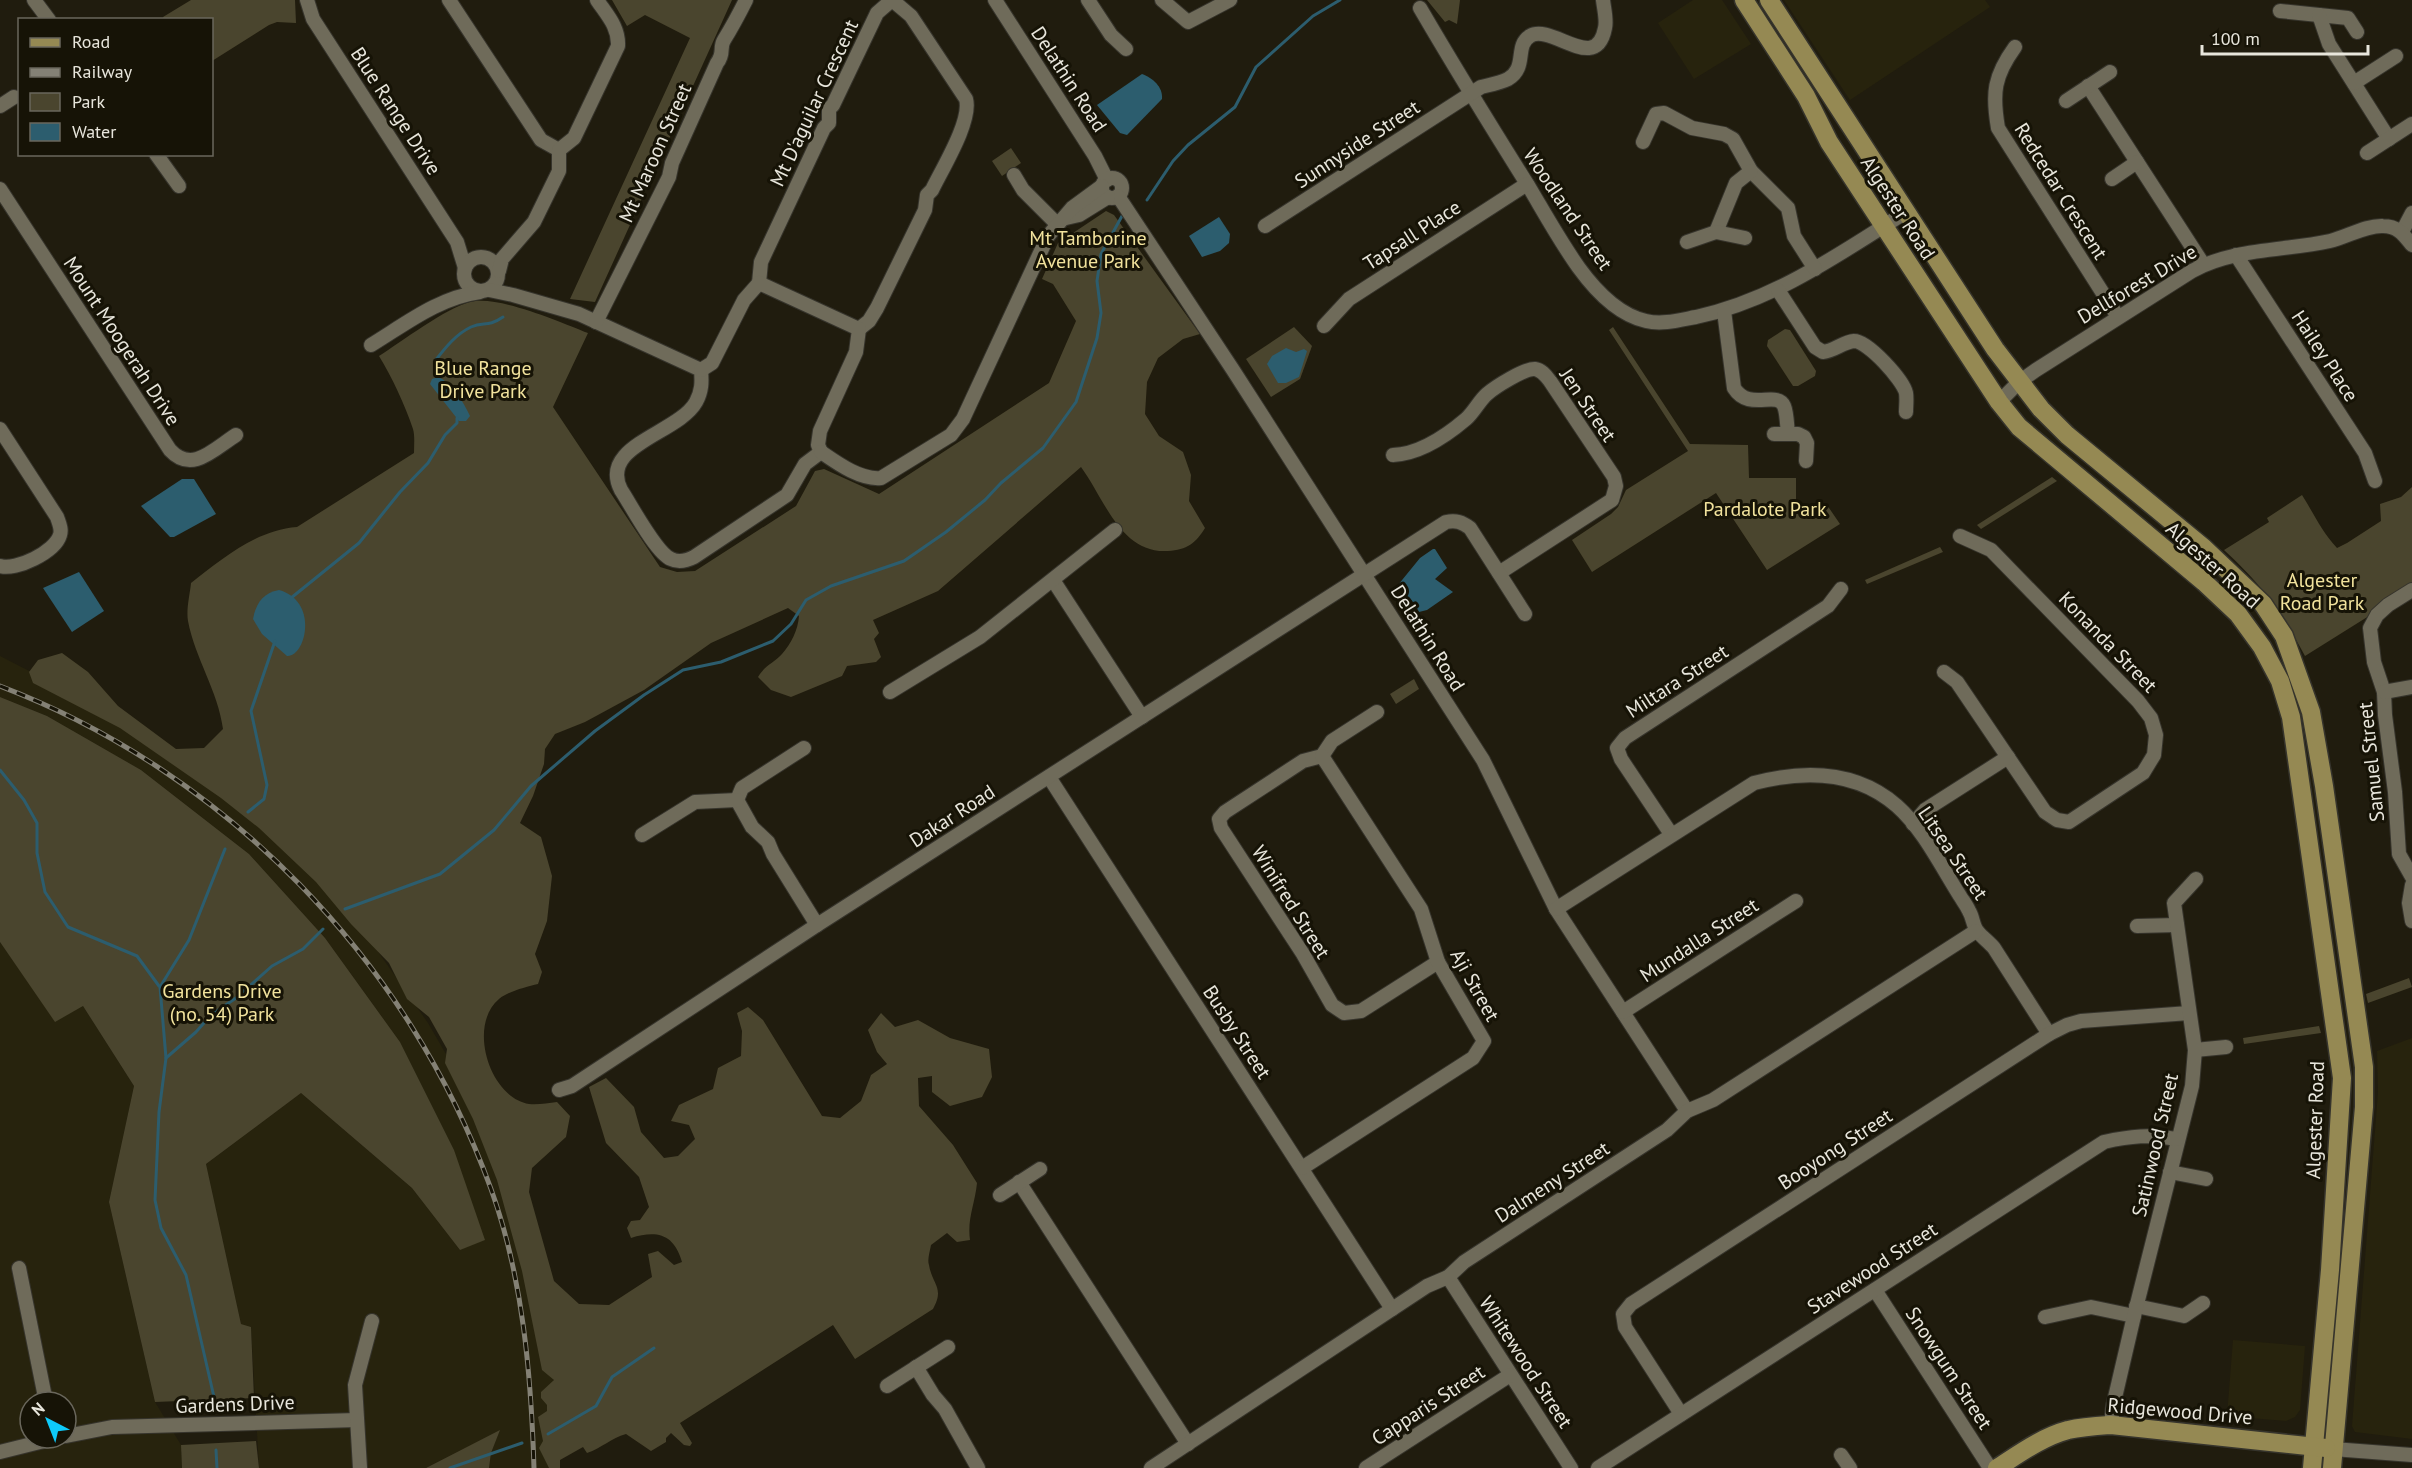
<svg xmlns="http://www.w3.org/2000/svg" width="2412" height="1468" font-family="'PT Sans',sans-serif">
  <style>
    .built { fill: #27230d; fill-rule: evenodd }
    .green { fill: #4a452e }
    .water { fill: #2c5d6e }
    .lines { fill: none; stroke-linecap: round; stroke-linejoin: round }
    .stream { stroke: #2c5d6e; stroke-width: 3 }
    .minor-casing { stroke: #36342c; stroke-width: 16 }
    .major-casing { stroke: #36342c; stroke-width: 21 }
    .minor { stroke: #6f6b5a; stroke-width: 14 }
    .major { stroke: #958953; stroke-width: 18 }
    .rail-casing { stroke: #848175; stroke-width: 5 }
    .rail { stroke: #161306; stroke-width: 3; stroke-dasharray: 9; stroke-linecap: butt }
    .labels { text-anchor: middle; stroke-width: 6; stroke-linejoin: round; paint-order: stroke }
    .street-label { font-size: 20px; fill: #e8e6dc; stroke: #161306 }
    .park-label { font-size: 20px; fill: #f2e39d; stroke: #161306 }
  </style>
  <rect width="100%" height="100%" fill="#201c0e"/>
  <!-- built -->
  <g class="built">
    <path d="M1693,0H1722L1751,44L1694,79L1658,23Z"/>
    <path d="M1784,0H1985L1990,7L1850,100Z"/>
    <path d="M0,656L76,695L280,832L358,923L428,1023L487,1125L551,1352L560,1468H489L491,1453L499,1431L426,1468H259L251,1327L241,1324L206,1164L301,1093L412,1188L460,1250L454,1150L400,1042L325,938L249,854L141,770L47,716L0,697Z"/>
    <path d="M0,942L55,1021L83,1006L134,1086L109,1202L155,1402L181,1445L182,1468H0ZM30,1402H66V1438H30Z"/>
    <path d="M2412,1038V1439L2355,1432L2352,1426L2378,1092L2377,1051Z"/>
    <path d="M2233,1340L2305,1346L2300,1410L2295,1417L2286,1421L2227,1416Z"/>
  </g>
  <!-- green -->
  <g class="green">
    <path d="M191,0H295L296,23L277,22L269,25L212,61V20H164L163,17Z"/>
    <path d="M612,0H732L595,302L570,299L690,38L645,15L627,26Z"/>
    <path d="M1427,0H1460L1457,24L1449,20L1445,22Z"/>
    <path d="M1011,148L1021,163L1002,176L992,161Z"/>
    <path d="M1106,211L1114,215L1200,334L1183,339L1158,358L1147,382L1145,414L1159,436L1183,452L1191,475L1189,501L1205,528C1196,543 1187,550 1168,551C1121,554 1105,500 1081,467L938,591L873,620L879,633L874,639L881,657L876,662L847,666L842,676L791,697L771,690L758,677C765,665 774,663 782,654C791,644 798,630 799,616L788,608L711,643L644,690L585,722L555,734L545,749L544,764L533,796L520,823L541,837L552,876L547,921L535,954L542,972L538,984C526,987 509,991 499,999C467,1026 490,1098 529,1104C538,1105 548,1103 557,1102L570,1116L566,1137L532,1168L529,1192L554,1281L579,1304L609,1305L652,1277L648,1254L658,1251L674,1265L682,1262C674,1234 657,1230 631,1238L627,1228L631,1221L640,1220L649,1207L639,1177L606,1143L589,1087L606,1078L634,1107L641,1132L664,1158L678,1156L695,1139L689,1125L671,1121L679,1105L713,1089L718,1068L741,1056L742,1031L737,1013L748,1007L763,1020L822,1116L840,1118L861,1101L871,1075L887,1064L877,1052L868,1030L881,1013L895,1027L918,1020L950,1038L989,1049L992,1077L982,1097L950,1106L932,1092V1076L918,1078L919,1106L953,1145L977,1183C975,1204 967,1219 970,1240L957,1242L947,1233L931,1245C930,1251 927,1260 929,1265C932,1284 945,1288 933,1309L855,1359L833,1325L680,1423L692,1443L690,1446L684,1445L671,1433L666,1438V1442L651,1451L626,1434C611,1438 602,1448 587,1453L583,1447L560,1460V1468H549L539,1448L543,1441L538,1417L547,1411V1405L541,1398V1392L554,1380L542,1370L522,1271L497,1180L473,1119L445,1063L447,1049L429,1017L407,999L389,963L351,924L316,882L259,828L221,798L120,728L33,683L29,672L38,660L62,653L88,672L118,706L176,749L204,748L223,729C218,691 195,658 188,621C186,609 190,594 191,583C222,559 256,530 297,527L414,453C414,445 415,436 413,429C405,405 392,377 379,356C401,342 446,308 470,302C499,295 560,322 588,333L553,407L660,567L677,572L695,571L796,506L815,471L824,469L879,494L1049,383L1076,321L1053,284L1042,279L1058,243Z"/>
    <path d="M1294,327L1312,346L1300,379L1271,397L1246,359Z"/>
    <path d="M1613,327L1690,444L1748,445L1749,478H1796V506L1827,505L1840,524L1767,570L1716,493L1592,572L1572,540L1611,514L1618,507L1626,490L1688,451L1609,330Z"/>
    <path d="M1785,329L1790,330L1816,371L1815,376L1798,386H1793L1767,346L1768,340Z"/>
    <path d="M2052,477L2057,481L1981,529L1977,525Z"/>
    <path d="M2412,487V589L2305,656C2280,610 2262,585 2224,550L2269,522L2267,518L2302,495C2314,514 2322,532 2337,548L2347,543L2381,521L2380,504L2401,497Z"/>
    <path d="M1940,547L1943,552L1867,584L1865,580Z"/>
    <path d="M1414,679L1419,689L1396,704L1390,694Z"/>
    <path d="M0,697L47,716L141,770L249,854L325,938L400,1042L454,1150L485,1240L460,1250L412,1188L301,1093L206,1164L241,1324L251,1327L254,1398L155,1402L109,1202L134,1086L83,1006L55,1022L0,942Z"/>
    <path d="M2409,978L2412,987L2368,1003L2366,994Z"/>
    <path d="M2319,1026L2321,1033L2244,1044L2243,1038Z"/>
    <path d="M500,1430L491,1453L489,1468H426Z"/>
    <path d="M256,1441L259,1468H182L181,1445Z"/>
  </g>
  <!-- water -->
  <g class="water">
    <path d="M1142,74C1153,78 1163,87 1162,99L1127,135L1120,133L1097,105Z"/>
    <path d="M1219,217L1230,234L1229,243L1220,251L1202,257L1189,236Z"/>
    <path d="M1286,348L1296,352L1304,349L1307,351L1299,377L1286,383H1278L1267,364L1272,356Z"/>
    <path d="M438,377C453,383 463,402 470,416L466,421H459L430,384L432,379Z"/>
    <path d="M182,479H194L216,514L174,537H170L141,506Z"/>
    <path d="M1433,549H1435L1447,568L1435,579L1453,592L1427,610L1419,612C1412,596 1403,596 1398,585L1420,558Z"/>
    <path d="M79,572L104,611L72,632L43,588Z"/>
    <path d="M279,590C319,601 306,657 287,656L262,634L253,619C256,603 263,593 279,590Z"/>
  </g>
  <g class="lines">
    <!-- stream -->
    <g class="stream">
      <path d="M1147,200L1173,161L1188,145L1235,107L1256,67L1313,16L1340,0"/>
      <path d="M438,378L435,373V361C445,348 456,334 471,327C484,321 487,328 503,317"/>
      <path d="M291,598L359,543L400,492L428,463L445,435L457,423V418"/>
      <path d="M0,770L24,800L37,823V853L45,892L68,927L137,956L159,986"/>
      <path d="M248,812L264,799L267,785L251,711L275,641"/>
      <path d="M345,909L440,874L494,830L531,786L595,731L644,695L683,670L721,662L773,641L791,624L806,600L831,586L904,561L946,532L985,500L1001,483L1043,448L1076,402L1097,338L1101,313L1097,281L1101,254L1122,216"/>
      <path d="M166,1058L196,1032L211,1015L236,998L272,966L303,949L323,929"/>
      <path d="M214,1397L186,1275L161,1228L155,1200L159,1112L166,1058L160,987L189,940L225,849"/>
      <path d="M548,1434L596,1406L612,1377L654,1348"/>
      <path d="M216,1450L217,1468"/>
      <path d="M450,1468L522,1443"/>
    </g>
    <defs>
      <g id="minor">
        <path d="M34,0L49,20"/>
        <path d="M307,0L313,19L457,242L465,268"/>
        <path d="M449,0L541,140L559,150"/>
        <path d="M995,0L1095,156L1107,180"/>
        <path d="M1088,0L1111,35L1126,49"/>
        <path d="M1162,0L1188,22L1230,0"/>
        <path d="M1420,8C1455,68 1492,128 1529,187C1545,214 1561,243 1579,268C1595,290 1619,315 1646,321C1662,325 1680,320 1696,317C1775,300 1839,254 1906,212"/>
        <path d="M2280,11L2348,18L2357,32"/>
        <path d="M2319,15L2329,44L2389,139"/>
        <path d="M2015,47C1994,76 1992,93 1998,128L2118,317"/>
        <path d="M2354,83L2396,56"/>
        <path d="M2088,86L2203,264"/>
        <path d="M2066,101L2110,72"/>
        <path d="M0,106L14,97"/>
        <path d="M1643,142L1656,114L1664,113L1692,128L1724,134L1733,139L1751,171L1788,208L1794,236L1815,269"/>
        <path d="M2367,153L2412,124"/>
        <path d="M156,154L179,186"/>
        <path d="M1014,175L1023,190L1057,224"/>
        <circle cx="1112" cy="188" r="10"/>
        <path d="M2112,179L2137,162"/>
        <path d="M0,189L170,450C192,474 214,449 236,435"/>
        <path d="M1118,196L1233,370L1483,760L1556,909L1687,1111"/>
        <path d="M1066,218L1079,215L1108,197"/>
        <path d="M1265,226L1481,87C1489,85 1500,83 1508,79C1528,67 1514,46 1530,36C1552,23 1596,75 1605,28C1607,20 1604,9 1603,0"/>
        <path d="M1716,232L1736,183L1751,171"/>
        <path d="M2402,232L2412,213"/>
        <path d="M1687,242L1716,232L1745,238"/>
        <path d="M2236,255L2365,453L2375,481"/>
        <circle cx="481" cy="274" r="17"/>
        <path d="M499,271L502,259L534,222L559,171V150L574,138L618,46C619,27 607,15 597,0"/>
        <path d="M759,283L761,262L824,128L829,123V109L833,105L877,13L892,0L911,16L966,99C972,121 942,169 932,190L927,195L925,210L877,308L869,321L859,329"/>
        <path d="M489,290L513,295L579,314L701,370C702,382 702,391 696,402C678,434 598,445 621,490C631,505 656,553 671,559C679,563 686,561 694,557L787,495L805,464L821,452"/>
        <path d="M1778,290L1815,347L1823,352C1834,351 1843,342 1854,341C1868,341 1903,380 1906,393C1907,399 1906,406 1906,412"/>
        <path d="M1724,311L1734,388C1749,412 1777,390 1784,406C1787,413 1787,426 1788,434"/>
        <path d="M596,322L669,177L672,163L717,63C725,53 719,48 724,40C732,27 739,14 746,0"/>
        <path d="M1324,326L1349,299L1527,184"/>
        <path d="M371,345C407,323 438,298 480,292"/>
        <path d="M701,370L712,363L744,300L759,283L859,329L856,352L820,431L818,445L821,452"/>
        <path d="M1999,402L2019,382L2036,370L2192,271C2234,248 2284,251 2330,241C2347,237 2366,225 2383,226C2398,226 2404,235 2412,245"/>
        <path d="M0,429L57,517C59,523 62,529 60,535C55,552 16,571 0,566"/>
        <path d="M1774,434H1798L1804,437L1807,443L1806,461"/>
        <path d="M821,452C837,463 860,480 881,478L951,435L963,419L1048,236L1072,208L1102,186"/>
        <path d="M1393,455C1419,454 1446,436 1466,419C1474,412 1479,401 1487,394C1495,387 1525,368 1535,369C1542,370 1546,376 1550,381L1614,477L1616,486L1612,500L1499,573"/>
        <path d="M1053,580L1142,717"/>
        <path d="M2412,590L2388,605L2377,615L2370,628L2374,662L2384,692L2385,715L2395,792L2399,854L2412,877"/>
        <path d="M1944,672L1957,682L2045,812L2057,820L2069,822L2143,773L2154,755L2156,735L2151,718L2138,701L1991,550L1960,536"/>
        <path d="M890,692L980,637L1115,530"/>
        <path d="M2384,692L2412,687"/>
        <path d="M804,748L742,788L737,800L752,827L768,842L773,854L817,925"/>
        <path d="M1322,756L1303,761L1225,812L1219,819L1221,828L1303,954L1332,1005L1344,1013L1361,1011L1438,962"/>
        <path d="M1322,756L1332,741L1377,712"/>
        <path d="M1049,777L1392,1309"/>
        <path d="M1913,824L1925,810L2008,757"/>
        <path d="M1671,834L1621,759L1617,748L1625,738L1828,606L1841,589"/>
        <path d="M642,835L695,802L737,800"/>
        <path d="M2412,885L2409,903L2412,921"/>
        <path d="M1556,909L1754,783C1804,770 1856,770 1897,806C1923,829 1941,866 1960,896C1963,901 1967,906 1969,911C1973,917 1973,927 1978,932C1983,938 1989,942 1994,948L2049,1034"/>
        <path d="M2137,926L2177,925"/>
        <path d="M1623,1012L1796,901"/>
        <path d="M2195,1050L2226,1047"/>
        <path d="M559,1090L572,1086L817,925L1446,522C1456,520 1462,522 1470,528L1525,614"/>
        <path d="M1302,1168L1473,1058L1484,1041L1438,962L1421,909L1322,756"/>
        <path d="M2170,1172L2206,1179"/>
        <path d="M1019,1182L1188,1444"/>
        <path d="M1000,1195L1040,1169"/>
        <path d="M19,1268L46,1402"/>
        <path d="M1448,1277L1571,1468"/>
        <path d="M1875,1290L1990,1468"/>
        <path d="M2136,1306L2184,1316L2203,1303"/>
        <path d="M2045,1317L2091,1307L2134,1316"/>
        <path d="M916,1367L933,1395L945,1409L978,1468"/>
        <path d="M887,1386L948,1347"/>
        <path d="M1681,1414L1625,1327L1623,1314L1631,1304L2049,1034L2067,1025L2081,1021L2189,1013"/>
        <path d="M2111,1425L2113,1406L2134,1316L2192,1086L2195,1050L2174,903L2196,879"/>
        <path d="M66,1436L112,1427L357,1420"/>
        <path d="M2333,1449L2412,1455"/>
        <path d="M0,1452L56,1438"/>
        <path d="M1841,1455L1850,1468"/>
        <path d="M360,1468L355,1385L372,1321"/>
        <path d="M1151,1468L1427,1286L1448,1277L1464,1262L1667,1130L1687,1111L1713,1100L1976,931"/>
        <path d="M1366,1468L1510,1375"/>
        <path d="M1598,1468L2104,1142C2130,1136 2151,1134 2177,1139"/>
      </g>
      <g id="major">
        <path d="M1744,0L1806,96L1829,142L1999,402L2019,427L2204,582L2238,614L2262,647L2280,681L2291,717L2342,1078L2330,1270L2312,1468"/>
        <path d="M1769,0L1995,349L2041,409L2067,435L2204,548L2263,604L2284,636L2311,712L2324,786L2364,1067V1107L2332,1468"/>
        <path d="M1997,1468C2019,1454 2042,1437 2068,1430C2082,1427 2097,1426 2111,1425L2326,1448"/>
      </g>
    </defs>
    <!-- minor casing -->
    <use href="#minor" class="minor-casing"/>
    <!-- major casing -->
    <use href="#major" class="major-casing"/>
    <!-- minor -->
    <use href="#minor" class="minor"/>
    <!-- major -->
    <use href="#major" class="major"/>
    <defs>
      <path id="rail" d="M0,686C226,772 409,961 491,1189C523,1278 531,1374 534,1468"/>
    </defs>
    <!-- rail casing -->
    <use href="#rail" class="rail-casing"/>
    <!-- rail -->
    <use href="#rail" class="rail"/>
  </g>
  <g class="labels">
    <!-- street labels -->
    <g class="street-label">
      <text transform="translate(1069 79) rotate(57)" y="7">Delathin Road</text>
      <text transform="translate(814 103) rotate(-65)" y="7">Mt D'aguilar Crescent</text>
      <text transform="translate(396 111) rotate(57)" y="7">Blue Range Drive</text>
      <text transform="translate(1357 144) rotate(-33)" y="7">Sunnyside Street</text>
      <text transform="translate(655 153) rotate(-66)" y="7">Mt Maroon Street</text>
      <text transform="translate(2061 191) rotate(58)" y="7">Redcedar Crescent</text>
      <text transform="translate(1898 208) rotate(57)" y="7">Algester Road</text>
      <text transform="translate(1568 209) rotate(56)" y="7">Woodland Street</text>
      <text transform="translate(1412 235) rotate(-33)" y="7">Tapsall Place</text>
      <text transform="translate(2137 284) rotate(-31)" y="7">Dellforest Drive</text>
      <text transform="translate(122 341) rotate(57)" y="7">Mount Moogerah Drive</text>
      <text transform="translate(2325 356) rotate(57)" y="7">Hailey Place</text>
      <text transform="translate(1588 405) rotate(56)" y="7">Jen Street</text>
      <text transform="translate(2213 565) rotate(42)" y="7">Algester Road</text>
      <text transform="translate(1428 638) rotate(58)" y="7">Delathin Road</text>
      <text transform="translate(2108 642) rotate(46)" y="7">Konanda Street</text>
      <text transform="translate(1677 681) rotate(-33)" y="7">Miltara Street</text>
      <text transform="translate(2371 762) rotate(-96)" y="7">Samuel Street</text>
      <text transform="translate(952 816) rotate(-33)" y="7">Dakar Road</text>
      <text transform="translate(1953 853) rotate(56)" y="7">Litsea Street</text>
      <text transform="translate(1291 902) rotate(58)" y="7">Winifred Street</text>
      <text transform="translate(1699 940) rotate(-33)" y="7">Mundalla Street</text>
      <text transform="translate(1475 985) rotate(61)" y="7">Aji Street</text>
      <text transform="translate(1237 1032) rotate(57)" y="7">Busby Street</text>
      <text transform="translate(2315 1120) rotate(-88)" y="7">Algester Road</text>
      <text transform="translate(2155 1145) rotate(-77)" y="7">Satinwood Street</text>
      <text transform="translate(1835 1149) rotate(-33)" y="7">Booyong Street</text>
      <text transform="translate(1552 1182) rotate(-33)" y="7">Dalmeny Street</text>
      <text transform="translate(1872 1268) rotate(-33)" y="7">Stavewood Street</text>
      <text transform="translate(1526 1362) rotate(57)" y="7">Whitewood Street</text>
      <text transform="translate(1949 1368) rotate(57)" y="7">Snowgum Street</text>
      <text transform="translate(235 1404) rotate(-2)" y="7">Gardens Drive</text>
      <text transform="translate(1428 1405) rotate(-33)" y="7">Capparis Street</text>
      <text transform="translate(2180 1411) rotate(5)" y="7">Ridgewood Drive</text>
    </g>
    <!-- park labels -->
    <g class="park-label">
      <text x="1088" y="245">Mt Tamborine<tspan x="1088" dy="23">Avenue Park</tspan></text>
      <text x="483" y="375">Blue Range<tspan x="483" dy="23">Drive Park</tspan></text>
      <text x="1765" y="516">Pardalote Park</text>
      <text x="2322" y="587">Algester<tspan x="2322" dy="23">Road Park</tspan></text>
      <text x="222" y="998">Gardens Drive<tspan x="222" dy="23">(no. 54) Park</tspan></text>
    </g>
  </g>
  <!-- legend -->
  <rect x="18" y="18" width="195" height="138" fill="#161306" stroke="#6a675c" stroke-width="1.5"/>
  <rect x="30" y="38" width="30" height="9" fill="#958953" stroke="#6a675c" stroke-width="1.5"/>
  <text x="72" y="48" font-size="18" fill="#e8e6dc">Road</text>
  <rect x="30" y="68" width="30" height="9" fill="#848175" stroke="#6a675c" stroke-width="1.5"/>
  <text x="72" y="78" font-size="18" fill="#e8e6dc">Railway</text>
  <rect x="30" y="93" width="30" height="18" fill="#4a452e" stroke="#6a675c" stroke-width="1.5"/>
  <text x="72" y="108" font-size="18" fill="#e8e6dc">Park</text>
  <rect x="30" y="123" width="30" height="18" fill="#2c5d6e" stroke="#6a675c" stroke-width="1.5"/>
  <text x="72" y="138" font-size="18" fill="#e8e6dc">Water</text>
  <!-- north arrow -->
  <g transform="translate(48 1420) rotate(318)"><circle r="28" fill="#161306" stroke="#6a675c" stroke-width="1.5"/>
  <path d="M0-4.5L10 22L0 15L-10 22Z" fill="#0ecafa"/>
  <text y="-9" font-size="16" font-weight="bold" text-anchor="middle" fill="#e8e6dc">N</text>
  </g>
  <!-- scale -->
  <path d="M2202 45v9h166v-9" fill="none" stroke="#e8e6dc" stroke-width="3"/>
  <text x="2211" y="45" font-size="18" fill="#e8e6dc" stroke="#161306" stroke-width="4.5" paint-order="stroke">100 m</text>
</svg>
